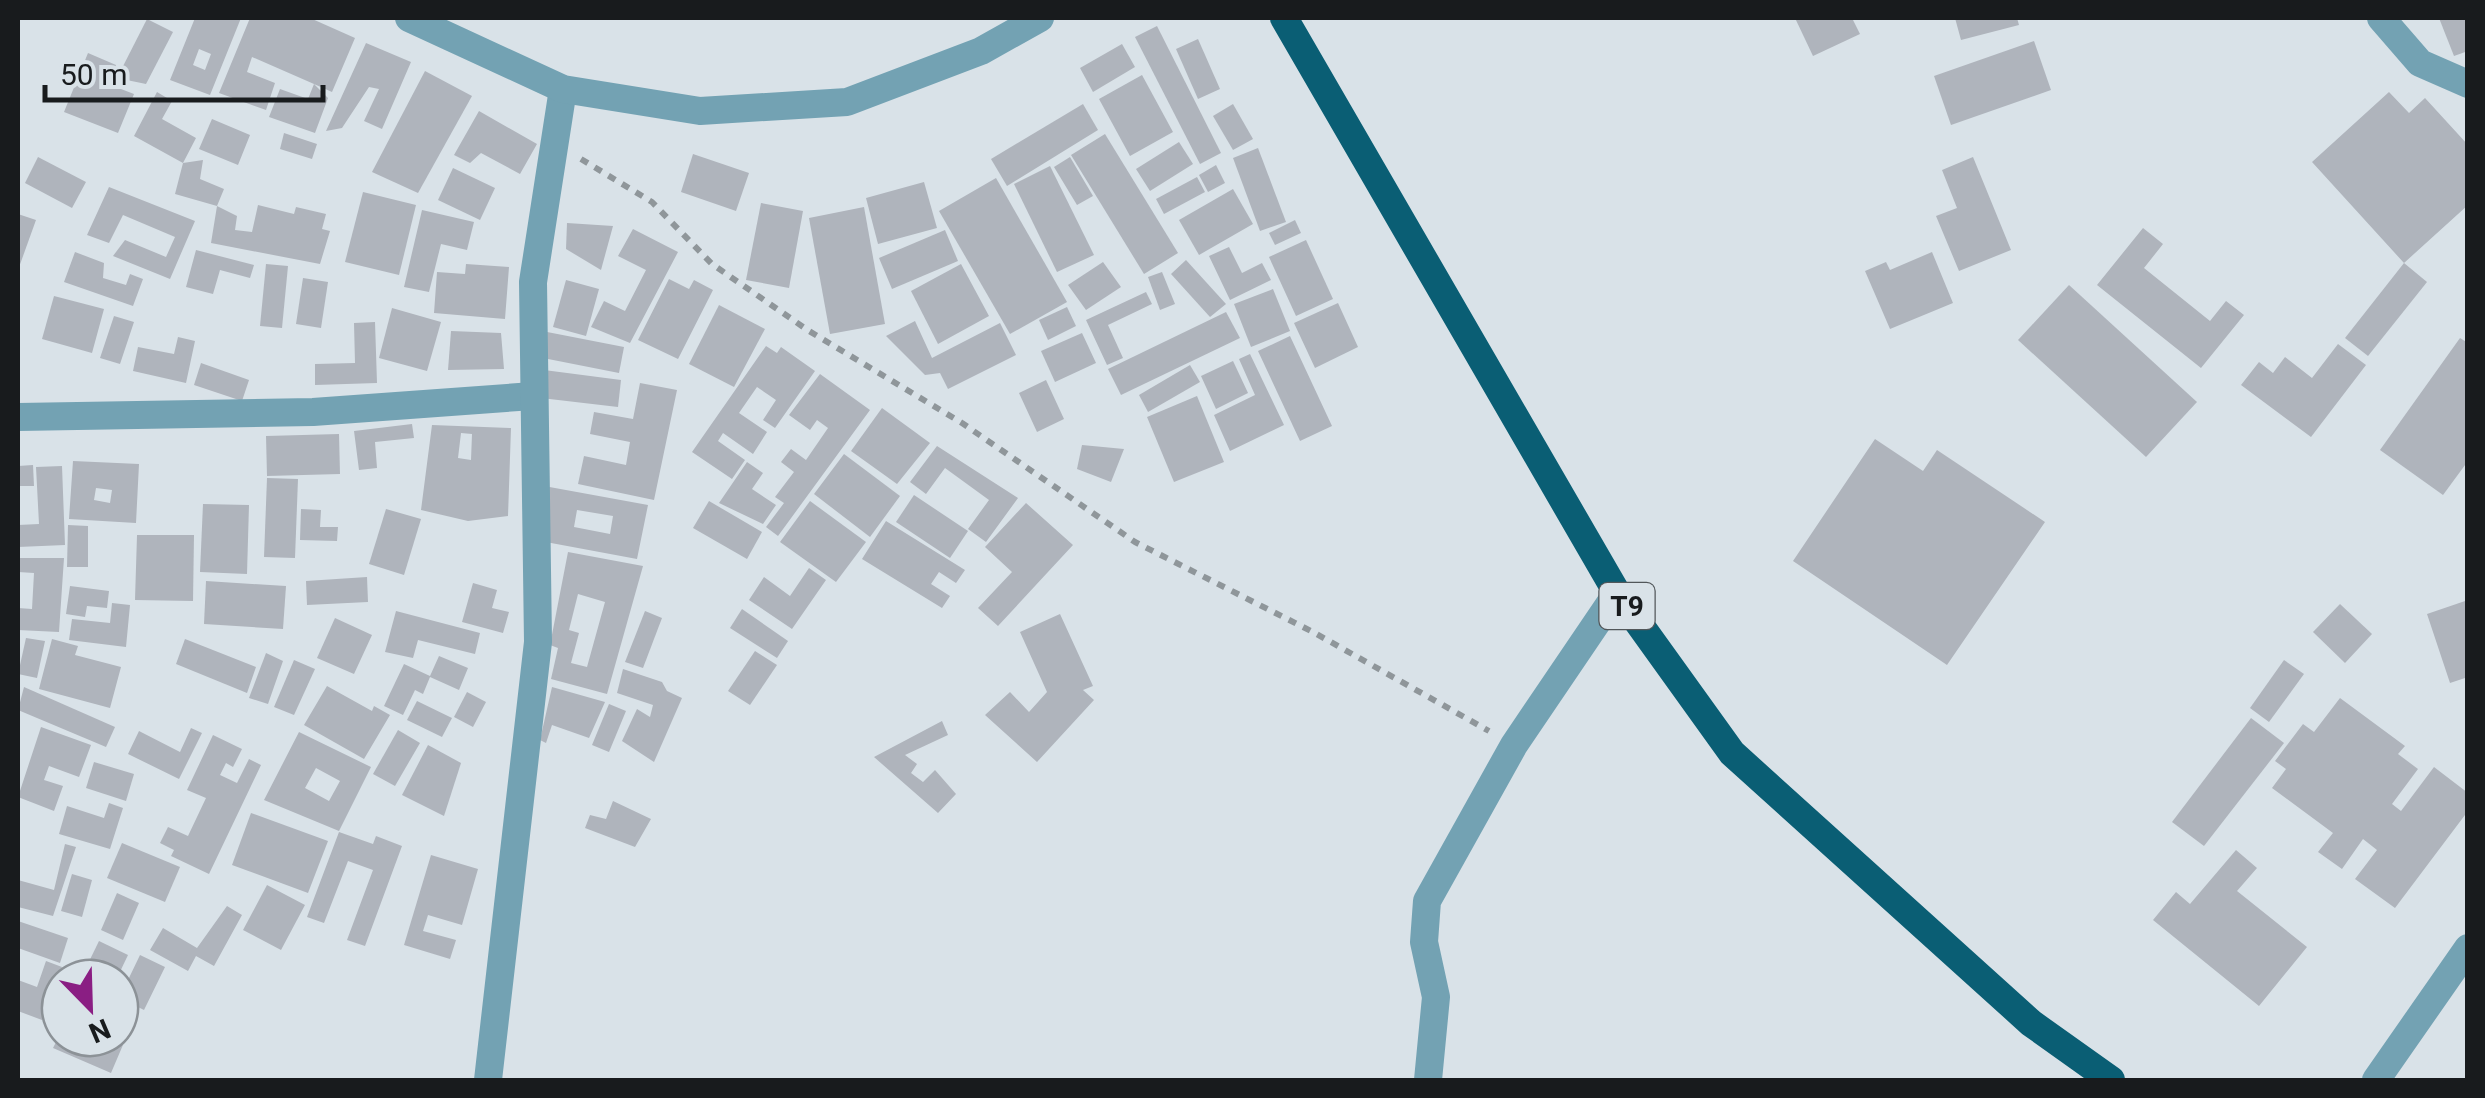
<svg xmlns="http://www.w3.org/2000/svg" width="2485" height="1098" font-family="Roboto,sans-serif">
  <style>
    .building { fill: #afb4bc; fill-rule: evenodd }
    .lines { fill: none; stroke-linecap: round; stroke-linejoin: round }
    .path { stroke: #8f969a; stroke-width: 6; stroke-dasharray: 8 8; stroke-linecap: butt }
    .minor { stroke: #73a2b3; stroke-width: 28 }
    .tertiary { stroke: #73a2b3; stroke-width: 28 }
    .trunk { stroke: #0a5e74; stroke-width: 28 }
    .labels { text-anchor: middle; stroke-width: 8; stroke-linejoin: round; paint-order: stroke }
    .shield { fill: #d9e2e8; stroke: #52575a; stroke-width: 2.5 }
    .shield-label { font-size: 28px; font-weight: bold; fill: #181b1d }
  </style>
  <rect width="100%" height="100%" fill="#d9e2e8"/>
  <!-- building -->
  <g class="building">
    <path d="M195,18H241L210,95L170,80ZM199,49L211,54L205,70L193,65Z"/>
    <path d="M250,18H310L355,38L332,92L314,84L328,98L315,133L269,117L280,89L308,99L314,84L252,57L247,72L275,83L266,110L219,93Z"/>
    <path d="M1795,18H1852L1860,34L1813,56Z"/>
    <path d="M1955,18H2017L2019,25L1961,40Z"/>
    <path d="M2439,18H2468V51L2454,56Z"/>
    <path d="M147,19L173,32L146,84L117,78Z"/>
    <path d="M1157,26L1221,153L1200,164L1135,37Z"/>
    <path d="M1198,39L1220,89L1198,99L1176,49Z"/>
    <path d="M2034,41L2051,90L1951,125L1934,76Z"/>
    <path d="M366,43L411,62L382,129L364,121L379,89L369,87L342,128L326,131Z"/>
    <path d="M1122,44L1135,67L1093,92L1080,68Z"/>
    <path d="M88,53L116,65L108,84L134,94L118,133L64,112Z"/>
    <path d="M425,71L472,96L418,193L372,172Z"/>
    <path d="M1142,75L1173,132L1130,156L1099,99Z"/>
    <path d="M157,92L172,101L162,119L196,138L183,163L134,136Z"/>
    <path d="M2389,92L2409,113L2425,98L2468,145V205L2404,263L2312,162Z"/>
    <path d="M1083,104L1098,130L1007,186L991,159Z"/>
    <path d="M1233,104L1253,139L1233,150L1213,116Z"/>
    <path d="M479,111L537,144L520,174L481,153L470,163L454,155Z"/>
    <path d="M212,119L250,135L238,165L199,149Z"/>
    <path d="M284,133L317,144L312,159L280,149Z"/>
    <path d="M1105,134L1178,253L1144,274L1071,155Z"/>
    <path d="M1179,142L1193,164L1150,191L1136,169Z"/>
    <path d="M1258,148L1286,222L1260,231L1233,158Z"/>
    <path d="M693,154L749,173L736,211L681,192Z"/>
    <path d="M38,157L86,182L72,208L25,183Z"/>
    <path d="M1070,157L1093,196L1077,205L1054,167Z"/>
    <path d="M1973,157L2011,250L1959,271L1936,216L1957,208L1942,170Z"/>
    <path d="M203,160L200,179L224,189L217,206L175,194L183,163Z"/>
    <path d="M1216,165L1225,183L1208,192L1199,175Z"/>
    <path d="M1050,166L1094,255L1057,272L1014,184Z"/>
    <path d="M453,168L495,188L480,220L438,200Z"/>
    <path d="M1197,177L1205,192L1164,214L1156,199Z"/>
    <path d="M996,178L1067,302L1010,334L939,211Z"/>
    <path d="M924,182L937,228L878,244L866,198Z"/>
    <path d="M109,187L195,221L170,279L113,256L125,240L166,257L175,237L123,215L109,243L87,235Z"/>
    <path d="M1233,189L1253,224L1199,255L1179,220Z"/>
    <path d="M363,192L416,205L399,275L345,262Z"/>
    <path d="M761,203L803,211L789,288L746,280Z"/>
    <path d="M258,205L294,214L296,207L326,214L322,229L330,231L320,264L211,243L217,206L237,216L235,230L252,232Z"/>
    <path d="M864,207L885,324L830,334L809,218Z"/>
    <path d="M422,210L474,222L467,250L441,244L429,292L404,287Z"/>
    <path d="M18,214L36,220L18,270Z"/>
    <path d="M1295,220L1301,233L1275,245L1269,233Z"/>
    <path d="M567,223L613,226L601,270L566,249Z"/>
    <path d="M2143,228L2163,244L2144,268L2210,321L2226,301L2244,315L2201,368L2097,285Z"/>
    <path d="M633,229L678,252L630,343L591,327L604,301L625,311L646,270L618,256Z"/>
    <path d="M945,230L958,261L892,289L879,258Z"/>
    <path d="M1306,240L1333,299L1296,316L1269,257Z"/>
    <path d="M1229,247L1242,273L1262,263L1271,280L1230,300L1209,256Z"/>
    <path d="M196,250L254,265L250,278L220,270L213,294L186,287Z"/>
    <path d="M75,252L104,263L103,278L126,285L130,274L143,279L133,306L64,282Z"/>
    <path d="M1932,252L1953,303L1890,329L1865,271L1886,262L1890,270Z"/>
    <path d="M1186,260L1226,304L1210,317L1171,274Z"/>
    <path d="M1103,262L1121,287L1086,310L1068,285Z"/>
    <path d="M2404,263L2427,282L2368,356L2345,338Z"/>
    <path d="M266,264L288,266L282,328L260,326Z"/>
    <path d="M466,264L509,267L505,319L434,313L437,272L465,274Z"/>
    <path d="M961,264L989,316L938,344L911,291Z"/>
    <path d="M1162,272L1175,304L1160,310L1148,277Z"/>
    <path d="M303,278L328,282L321,328L296,324Z"/>
    <path d="M669,279L689,289L694,280L713,290L678,359L638,340Z"/>
    <path d="M566,280L599,289L586,336L553,327Z"/>
    <path d="M2069,285L2197,402L2146,457L2018,340Z"/>
    <path d="M1273,289L1290,331L1251,347L1234,304Z"/>
    <path d="M1146,292L1152,304L1108,325L1123,358L1107,365L1086,320Z"/>
    <path d="M54,296L104,309L92,353L42,339Z"/>
    <path d="M1338,303L1358,347L1315,368L1294,323Z"/>
    <path d="M719,305L765,329L734,387L689,364Z"/>
    <path d="M1067,307L1076,326L1048,340L1039,320Z"/>
    <path d="M392,308L441,322L427,371L379,358Z"/>
    <path d="M1226,312L1240,338L1121,395L1108,369Z"/>
    <path d="M114,316L134,322L120,364L100,358Z"/>
    <path d="M915,321L932,358L1000,323L1016,355L948,389L940,373L925,375L886,336Z"/>
    <path d="M375,322L377,383L315,385V364L355,363L354,323Z"/>
    <path d="M451,331L501,333L504,369L448,370Z"/>
    <path d="M542,331L624,347L619,373L538,357Z"/>
    <path d="M1082,333L1096,363L1055,382L1041,351Z"/>
    <path d="M1290,336L1332,426L1300,441L1258,351Z"/>
    <path d="M178,337L195,341L186,383L133,371L138,347L174,354Z"/>
    <path d="M2460,338L2468,343V461L2443,495L2380,450Z"/>
    <path d="M2338,344L2366,365L2311,437L2241,385L2259,362L2273,373L2285,357L2312,378Z"/>
    <path d="M766,346L777,353L781,347L815,371L775,428L763,420L776,400L757,387L739,413L767,432L753,454L723,433L718,441L745,460L732,479L692,452Z"/>
    <path d="M1250,354L1284,425L1230,451L1214,415L1255,395L1239,359Z"/>
    <path d="M1233,361L1248,393L1216,409L1201,376Z"/>
    <path d="M201,363L249,380L242,401L194,385Z"/>
    <path d="M1190,365L1200,382L1148,412L1139,395Z"/>
    <path d="M544,370L621,380L618,407L541,398Z"/>
    <path d="M820,374L870,410L778,536L766,527L784,503L775,497L794,472L781,462L791,449L806,460L828,428L817,420L810,430L789,415Z"/>
    <path d="M1046,380L1064,419L1037,432L1019,393Z"/>
    <path d="M640,383L677,390L654,500L578,484L584,456L626,465L630,442L590,434L594,412L633,419Z"/>
    <path d="M1197,396L1224,462L1174,482L1147,417Z"/>
    <path d="M882,408L930,443L897,484L851,451Z"/>
    <path d="M412,424L414,438L375,442L377,468L359,470L354,431Z"/>
    <path d="M432,425L511,428L508,516L468,521L421,510ZM461,433L472,434L471,460L458,458Z"/>
    <path d="M339,434L340,474L267,476L266,436Z"/>
    <path d="M1875,439L1923,471L1937,450L2045,522L1947,665L1793,561Z"/>
    <path d="M1082,445L1124,449L1111,482L1077,469Z"/>
    <path d="M937,446L1018,498L986,542L968,529L989,500L945,468L926,494L910,482Z"/>
    <path d="M844,454L900,496L870,537L814,494Z"/>
    <path d="M73,461L139,464L136,523L69,519ZM96,488L112,490L110,503L94,500Z"/>
    <path d="M747,462L763,473L752,489L776,505L763,524L719,503Z"/>
    <path d="M33,465L34,486H18V466Z"/>
    <path d="M62,466L65,545L18,547V525L39,524L36,467Z"/>
    <path d="M267,478L298,479L295,558L264,557Z"/>
    <path d="M544,486L648,505L637,559L535,540ZM577,510L613,516L610,534L574,527Z"/>
    <path d="M914,495L968,531L950,558L896,522Z"/>
    <path d="M709,501L762,532L747,559L693,528Z"/>
    <path d="M810,501L866,542L836,582L780,542Z"/>
    <path d="M1026,503L1073,545L998,626L978,608L1012,572L985,547Z"/>
    <path d="M203,504L249,505L247,574L200,572Z"/>
    <path d="M301,509L321,510L320,527H338L337,541L300,540Z"/>
    <path d="M386,509L421,519L404,575L369,564Z"/>
    <path d="M886,521L965,570L956,583L939,572L931,584L950,596L942,608L862,559Z"/>
    <path d="M68,525L88,526V567H67Z"/>
    <path d="M137,535H194L193,601L135,600Z"/>
    <path d="M568,552L643,566L607,694L551,679L558,648L550,645ZM578,594L605,602L587,667L571,663L579,633L569,630Z"/>
    <path d="M18,558H64L59,632L18,630V608L32,609L34,573L18,572Z"/>
    <path d="M809,568L826,580L792,629L749,600L764,577L790,596Z"/>
    <path d="M367,577L368,602L307,605L306,581Z"/>
    <path d="M206,581L286,586L283,629L204,624Z"/>
    <path d="M473,583L497,590L492,608L509,612L503,633L462,622Z"/>
    <path d="M70,586L109,591L107,608L87,606L85,617L66,614Z"/>
    <path d="M2468,600V677L2450,683L2427,614Z"/>
    <path d="M112,603L130,605L126,647L69,640L72,619L110,623Z"/>
    <path d="M2340,604L2372,634L2345,663L2313,632Z"/>
    <path d="M742,609L788,641L777,658L730,628Z"/>
    <path d="M396,611L480,633L475,654L418,640L413,658L385,652Z"/>
    <path d="M645,611L662,618L643,668L625,662Z"/>
    <path d="M1060,614L1093,686L1083,690L1094,700L1037,762L985,715L1010,692L1029,712L1047,692L1020,632Z"/>
    <path d="M335,618L372,635L354,674L317,658Z"/>
    <path d="M26,638L45,641L37,678L18,674Z"/>
    <path d="M52,639L78,646L75,655L121,667L110,708L39,689Z"/>
    <path d="M185,639L256,667L247,693L176,664Z"/>
    <path d="M755,651L777,665L750,705L728,691Z"/>
    <path d="M266,653L283,661L268,704L249,698Z"/>
    <path d="M439,656L468,668L459,690L430,677L423,694L415,690L403,715L384,706L404,664L430,676Z"/>
    <path d="M294,660L315,669L294,715L274,707Z"/>
    <path d="M2284,660L2304,674L2269,722L2250,708Z"/>
    <path d="M623,669L662,682L667,691L682,698L654,762L622,741L637,709L650,717L653,705L617,693Z"/>
    <path d="M327,686L372,711L374,706L390,715L364,759L304,725Z"/>
    <path d="M24,687L115,727L106,747L18,710Z"/>
    <path d="M552,687L605,702L589,738L552,725L546,743L540,740Z"/>
    <path d="M467,692L486,702L473,727L454,717Z"/>
    <path d="M2340,698L2405,746L2398,754L2418,769L2392,804L2401,811L2434,767L2468,793V811L2395,908L2355,879L2377,850L2363,839L2342,869L2318,852L2333,833L2272,788L2286,769L2275,761L2303,724L2314,732Z"/>
    <path d="M417,701L452,718L442,737L407,720Z"/>
    <path d="M609,704L626,711L609,752L592,745Z"/>
    <path d="M2251,718L2284,743L2204,846L2172,822Z"/>
    <path d="M942,721L948,735L905,755L917,764L911,773L923,782L935,770L956,794L938,813L874,757Z"/>
    <path d="M41,727L91,745L79,777L49,766L44,780L63,786L54,811L18,797Z"/>
    <path d="M191,728L202,733L179,779L128,754L139,731L180,752Z"/>
    <path d="M398,730L420,743L395,786L373,774Z"/>
    <path d="M299,732L371,767L339,831L264,800ZM316,768L340,781L329,801L305,788Z"/>
    <path d="M213,735L242,749L233,767L226,763L220,775L237,783L249,759L261,765L209,874L171,856L174,850L160,843L168,827L188,836L206,798L187,790Z"/>
    <path d="M428,745L461,763L444,816L402,795Z"/>
    <path d="M94,762L134,774L126,801L86,788Z"/>
    <path d="M613,801L651,819L635,847L585,828L590,815L606,819Z"/>
    <path d="M109,803L123,808L110,849L59,834L67,806L104,818Z"/>
    <path d="M251,813L328,841L308,893L232,865Z"/>
    <path d="M339,832L373,844L376,836L402,846L365,946L347,940L373,870L348,861L324,923L307,917Z"/>
    <path d="M122,843L180,867L165,902L107,878Z"/>
    <path d="M65,844L76,847L53,916L18,907V880L54,890Z"/>
    <path d="M2236,850L2257,868L2237,891L2307,947L2259,1006L2153,920L2176,892L2190,904Z"/>
    <path d="M431,855L478,869L462,925L428,915L423,931L456,940L450,959L404,945Z"/>
    <path d="M72,874L92,880L82,917L61,911Z"/>
    <path d="M267,885L305,905L281,950L243,930Z"/>
    <path d="M117,893L139,903L123,940L101,930Z"/>
    <path d="M227,906L242,915L214,966L196,956L188,971L150,950L163,928L197,948Z"/>
    <path d="M18,921L68,938L60,963L18,948Z"/>
    <path d="M99,941L128,955L117,978H81Z"/>
    <path d="M140,955L165,967L144,1010L120,998V976L128,980Z"/>
    <path d="M46,961L62,967L42,1020L18,1011V980L37,987Z"/>
    <path d="M120,1005L137,1012L111,1073L53,1048L58,1038H120Z"/>
  </g>
  <g class="lines">
    <!-- path -->
    <path class="path" d="M581,159L652,202L712,264L809,331L962,423L1135,542L1313,632L1489,731"/>
    <!-- minor -->
    <g class="minor">
      <path d="M2381,18L2420,63L2468,84"/>
      <path d="M18,417L313,412L533,396"/>
      <path d="M488,1080L538,642L533,282L563,89"/>
      <path d="M1428,1080L1436,997L1424,942L1427,901L1514,745L1617,593"/>
      <path d="M2376,1080L2468,948"/>
    </g>
    <!-- tertiary -->
    <path class="tertiary" d="M409,18L563,89L700,111L847,102L981,51L1040,18"/>
    <!-- trunk -->
    <path class="trunk" d="M1284,18L1617,593L1732,753L2031,1023L2111,1080"/>
  </g>
  <g class="labels">
    <!-- shield labels -->
    <rect class="shield" x="1599.5" y="583" width="55" height="46" rx="8"/>
    <g class="shield-label">
      <text x="1627" y="616">T9</text>
    </g>
  </g>
  <!-- border -->
  <rect width="2485" height="1098" fill="none" stroke="#181b1d" stroke-width="40"/>
  <!-- north arrow -->
  <g transform="translate(90 1008) rotate(157)"><circle r="48" fill="#d9e2e8" stroke="#8c9297" stroke-width="2.5"/>
  <path d="M0-8L18 38L0 25L-18 38Z" fill="#8a1e83"/>
  <text y="-15" font-size="28" font-weight="bold" text-anchor="middle" fill="#181b1d">N</text>
  </g>
  <!-- scale -->
  <path d="M45 85v15h278v-15" fill="none" stroke="#181b1d" stroke-width="5"/>
  <text x="60" y="85" font-size="30" fill="#181b1d" stroke="#d9e2e8" stroke-width="8" paint-order="stroke">50 m</text>
</svg>
